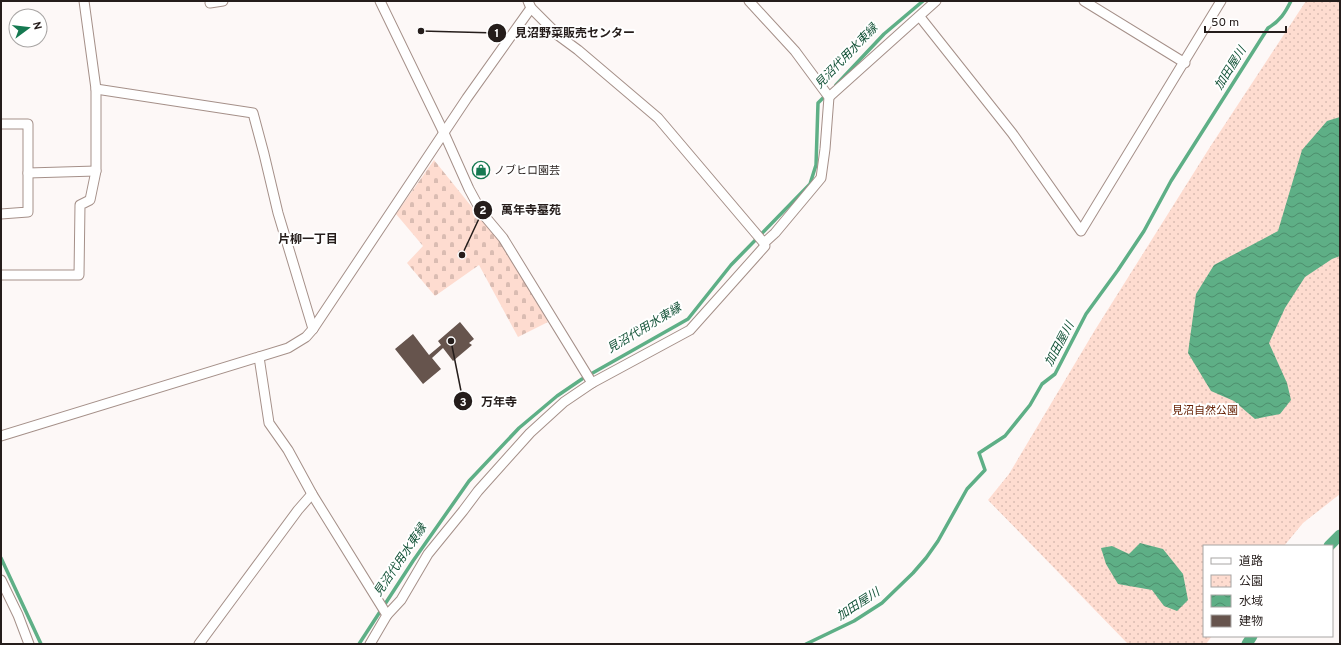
<svg xmlns="http://www.w3.org/2000/svg" width="1341" height="645" font-family="Overpass,'Noto Sans JP',sans-serif">
  <style>
    .cemetery { fill: url(#cemetery-stones) }
    .park { fill: url(#park-dots) }
    .water { fill: url(#water-waves) }
    .lines { fill: none; stroke-linecap: round; stroke-linejoin: round }
    .stream { stroke: #5eaf86; stroke-width: 3.5 }
    .canal { stroke: #5eaf86; stroke-width: 11 }
    .building { fill: #66544d }
    .street-casing { stroke: #a59089; stroke-width: 11 }
    .street { stroke: #fff; stroke-width: 9 }
    .labels { text-anchor: middle; stroke-width: 4; stroke-linejoin: round; paint-order: stroke }
    .poi-label { font-size: 11px; fill: #251d1b; stroke: #fff; text-anchor: start }
    .park-label { font-size: 11px; fill: #682408; stroke: #fff }
    .water-label { font-size: 12px; font-style: italic; fill: #145338; stroke: #fff }
    .neighbourhood-label { font-size: 12px; font-weight: bold; fill: #251d1b; stroke: #fff }
    .leader { fill: none; stroke: #251d1b; stroke-width: 1.5 }
    .callout-dot { fill: #251d1b; stroke: #fff; stroke-width: 1.5 }
    .mark-label { font-size: 12px; text-anchor: middle; font-weight: bold; fill: #fff }
    .callout-label { font-size: 12px; text-anchor: middle; font-weight: bold; fill: #251d1b; stroke: #fff; stroke-width: 4; stroke-linejoin: round; paint-order: stroke }
  </style>
  <defs>
    <pattern id="cemetery-stones" width="16" height="16" patternUnits="userSpaceOnUse"><rect width="16" height="16" fill="#fedcd0"/><path d="M2 7V4a2 2 0 0 1 4 0v3zM10 15v-3a2 2 0 0 1 4 0v3z" fill="#dabcb2"/></pattern>
    <pattern id="park-dots" width="8" height="8" patternUnits="userSpaceOnUse"><rect width="8" height="8" fill="#fedcd0"/><path d="M2 2h.1M6 6h.1" fill="none" stroke="#dabcb2" stroke-width="1.8" stroke-linecap="round"/></pattern>
    <pattern id="water-waves" width="16" height="10" patternUnits="userSpaceOnUse"><rect width="16" height="10" fill="#5eaf86"/><path d="M0 5q4-4 8 0t8 0" fill="none" stroke="#4d8e6d"/></pattern>
  </defs>
  <rect width="100%" height="100%" fill="#fdf8f7"/>
  <!-- cemetery -->
  <path class="cemetery" d="M434,160L504,247L548,322L518,337L479,265L435,296L407,263L423,246L396,214Z"/>
  <!-- park -->
  <path class="park" d="M1306,1H1340V494L1303,523L1284,546H1204V636H1212L1206,644H1128L988,500L1009,474L1095,330L1210,147Z"/>
  <!-- water -->
  <g class="water">
    <path d="M1340,117V256L1332,259L1305,277L1285,308L1269,343L1287,383L1291,400L1280,414L1255,419L1234,401L1211,391L1188,353L1196,294L1214,265L1278,231L1302,150L1327,121Z"/>
    <path d="M1140,543L1163,549L1183,574L1188,600L1177,611L1164,606L1152,590L1118,584L1106,564L1101,548L1112,546L1129,554Z"/>
  </g>
  <g class="lines">
    <!-- stream -->
    <g class="stream">
      <path d="M836,85L884,34L923,1"/>
      <path d="M1,558L41,644"/>
      <path d="M359,644L413,561L469,481L519,428L557,396L582,379L688,319L731,265L810,184L816,165L818,103L826,95"/>
      <path d="M806,644L854,621L882,603L913,573L926,558L938,541L967,489L985,470L979,453L1005,436L1030,405L1042,384L1055,374L1086,314L1118,270L1144,231L1171,181L1268,28C1280,21 1285,13 1291,1"/>
    </g>
    <!-- canal -->
    <g class="canal">
      <path d="M1329,546L1340,535"/>
      <path d="M1247,644L1252,636"/>
    </g>
  </g>
  <!-- building -->
  <path class="building" d="M460,322L474,339L469,343L472,345L453,361L443,348L432,358L441,369L423,384L395,349L413,334L429,355L441,345L438,341Z"/>
  <g class="lines">
    <defs>
      <g id="street">
        <path d="M380,1L444,133L469,189L482,213L503,238L592,383"/>
        <path d="M528,1L531,8L559,36L578,50L658,118L764,243L775,233L821,178L825,149L829,97L795,51L749,1"/>
        <path d="M1084,1L1185,63"/>
        <path d="M210,3L223,1"/>
        <path d="M920,17L1012,133L1081,231L1221,1"/>
        <path d="M96,89L253,113L264,154L278,213L313,329"/>
        <path d="M829,97L936,1"/>
        <path d="M1,124H28V212L1,214"/>
        <path d="M28,173L96,171"/>
        <path d="M1,275H79L80,205L90,200L96,171V89L84,1"/>
        <path d="M259,357L269,423L288,450L312,494L387,615"/>
        <path d="M1,436L288,348L306,337L313,329L467,98L531,8"/>
        <path d="M1,580L18,615L29,644"/>
        <path d="M199,644L298,510L312,494"/>
        <path d="M370,644L387,615L401,600L428,554L463,511L478,491L530,433L564,402L592,383L690,330L765,246"/>
      </g>
    </defs>
    <!-- street casing -->
    <use href="#street" class="street-casing"/>
    <!-- street -->
    <use href="#street" class="street"/>
  </g>
  <!-- icons -->
  <defs>
    <symbol id="shop-ring" viewBox="-11 -11 22 22"><circle r="9.5" fill="#fff" stroke="#157951" stroke-width="1.5"/><path d="M-5-2.5h2.3a2.7 3.5 0 0 1 5.4 0H5L5.5 6h-11ZM-1.5-2.5h3a1.5 2.3 0 0 0-3 0Z" fill="#157951"/></symbol>
  </defs>
  <g fill-rule="evenodd">
    <use href="#shop-ring" x="471" y="160" width="20" height="20"/>
  </g>
  <g class="labels">
    <!-- poi labels -->
    <g class="poi-label">
      <text x="494" y="174">ノブヒロ園芸</text>
    </g>
    <!-- park labels -->
    <g class="park-label">
      <text x="1205" y="414">見沼自然公園</text>
    </g>
    <!-- water labels -->
    <g class="water-label">
      <text transform="translate(846 56) rotate(-46)" y="4">見沼代用水東縁</text>
      <text transform="translate(1230 68) rotate(-58)" y="4">加田屋川</text>
      <text transform="translate(644 328) rotate(-31)" y="4">見沼代用水東縁</text>
      <text transform="translate(1059 344) rotate(-62)" y="4">加田屋川</text>
      <text transform="translate(400 560) rotate(-56)" y="4">見沼代用水東縁</text>
      <text transform="translate(858 604) rotate(-33)" y="4">加田屋川</text>
    </g>
    <!-- neighbourhood labels -->
    <g class="neighbourhood-label">
      <text x="308" y="243">片柳一丁目</text>
    </g>
  </g>
  <!-- callouts -->
  <path class="leader" d="M421 31L497 33M462 255L483 210M451 341L463 401"/>
  <g class="callout-dot">
    <circle cx="421" cy="31" r="4"/>
    <circle cx="462" cy="255" r="4"/>
    <circle cx="451" cy="341" r="4"/>
    <circle cx="497" cy="33" r="10"/>
    <circle cx="483" cy="210" r="10"/>
    <circle cx="463" cy="401" r="10"/>
  </g>
  <g class="mark-label">
    <text x="497" y="37">1</text>
    <text x="483" y="214">2</text>
    <text x="463" y="406">3</text>
  </g>
  <g class="callout-label">
    <text x="575" y="37">見沼野菜販売センター</text>
    <text x="531" y="214">萬年寺墓苑</text>
    <text x="499" y="406">万年寺</text>
  </g>
  <!-- border -->
  <rect width="1341" height="645" fill="none" stroke="#251d1b" stroke-width="4"/>
  <!-- legend -->
  <rect x="1203" y="545" width="130" height="92" fill="#ffffff" stroke="#a8a5a4"/>
  <rect x="1211" y="558" width="20" height="6" fill="#ffffff" stroke="#a8a5a4"/>
  <text x="1239" y="565" font-size="12" fill="#251d1b">道路</text>
  <rect x="1211" y="575" width="20" height="12" fill="url(#park-dots)" stroke="#a8a5a4"/>
  <text x="1239" y="585" font-size="12" fill="#251d1b">公園</text>
  <rect x="1211" y="595" width="20" height="12" fill="url(#water-waves)" stroke="#a8a5a4"/>
  <text x="1239" y="605" font-size="12" fill="#251d1b">水域</text>
  <rect x="1211" y="615" width="20" height="12" fill="#66544d" stroke="#a8a5a4"/>
  <text x="1239" y="625" font-size="12" fill="#251d1b">建物</text>
  <!-- north arrow -->
  <g transform="translate(28 28) rotate(75)"><circle r="19" fill="#ffffff" stroke="#a8a5a4"/>
  <path d="M0-3L7 15L0 10L-7 15Z" fill="#157951"/>
  <text y="-6" font-size="11" font-weight="bold" text-anchor="middle" fill="#251d1b">N</text>
  </g>
  <!-- scale -->
  <path d="M1205 26v6h81v-6" fill="none" stroke="#251d1b" stroke-width="2"/>
  <text x="1211" y="26" font-size="12" fill="#251d1b" stroke="#ffffff" stroke-width="3" paint-order="stroke">50 m</text>
</svg>
